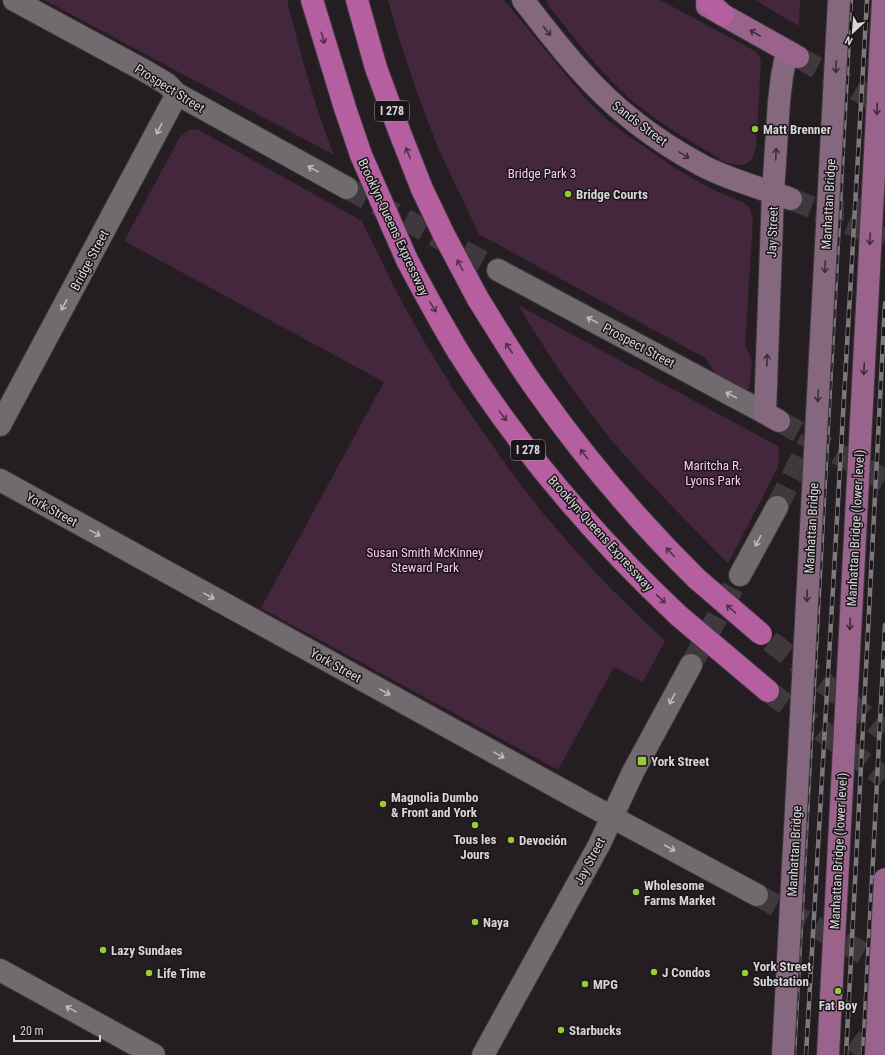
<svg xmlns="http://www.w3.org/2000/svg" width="885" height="1055" font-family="'Roboto Condensed',sans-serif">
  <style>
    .green { fill: #44273c }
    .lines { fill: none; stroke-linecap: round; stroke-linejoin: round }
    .minor-tunnel { stroke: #3f393d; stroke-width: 22; stroke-dasharray: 22 11; stroke-linecap: butt }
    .tertiary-tunnel { stroke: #3f393d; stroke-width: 22; stroke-dasharray: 22 11; stroke-linecap: butt }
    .secondary-tunnel { stroke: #3f393d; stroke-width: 22; stroke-dasharray: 22 11; stroke-linecap: butt }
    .primary-tunnel { stroke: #3f393d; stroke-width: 22; stroke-dasharray: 22 11; stroke-linecap: butt }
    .motorway-tunnel { stroke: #3f393d; stroke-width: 22; stroke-dasharray: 22 11; stroke-linecap: butt }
    .minor-casing { stroke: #3e393c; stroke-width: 24 }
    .tertiary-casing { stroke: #3e393c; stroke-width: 24 }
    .secondary-casing { stroke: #3e393c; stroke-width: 24 }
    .primary-casing { stroke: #3e393c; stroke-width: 24 }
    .motorway-casing { stroke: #3e393c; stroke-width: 24 }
    .minor { stroke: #716a6f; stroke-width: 22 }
    .tertiary { stroke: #716a6f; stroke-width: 22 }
    .secondary { stroke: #85677e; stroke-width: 22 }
    .primary { stroke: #9a638c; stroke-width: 22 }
    .motorway { stroke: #b55fa0; stroke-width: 22 }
    .rail-casing { stroke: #7d787b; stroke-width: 4.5 }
    .rail { stroke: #1a1519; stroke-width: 3; stroke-dasharray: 9; stroke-linecap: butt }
    .secondary-bridge-casing { stroke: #3e393c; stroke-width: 24; stroke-linecap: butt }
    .primary-bridge-casing { stroke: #3e393c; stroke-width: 24; stroke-linecap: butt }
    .motorway-bridge-casing { stroke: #3e393c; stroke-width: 24; stroke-linecap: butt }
    .secondary-bridge { stroke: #85677e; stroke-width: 22 }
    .primary-bridge { stroke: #9a638c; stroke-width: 22 }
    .motorway-bridge { stroke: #b55fa0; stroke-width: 22 }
    .oneway { stroke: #3a2e37 }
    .oneway2 { stroke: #402c3c }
    .oneway3 { stroke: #502f48 }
    .oneway4 { stroke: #bebabd }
    .poi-dot { fill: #98cb36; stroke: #1a1519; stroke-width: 1.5 }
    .labels { text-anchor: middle; stroke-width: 3; stroke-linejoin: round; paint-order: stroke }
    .shield { fill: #1a1519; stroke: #9f9b9e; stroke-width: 1 }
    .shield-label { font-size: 12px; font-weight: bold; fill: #d8d5d7 }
    .street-label { font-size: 13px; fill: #d8d5d7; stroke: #1a1519 }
    .poi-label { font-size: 13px; font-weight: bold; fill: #d8d5d7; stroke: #1a1519; text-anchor: start }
    .park-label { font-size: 13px; fill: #fdc7ee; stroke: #1a1519 }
  </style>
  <rect width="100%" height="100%" fill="#241e22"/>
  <!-- green -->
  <g class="green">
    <path d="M44,0H287C300,52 314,105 334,155Z"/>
    <path d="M388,0H504L584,97L604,117L623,132L678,170L714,190L744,203L749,207L753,219L745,345L752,360L749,389L744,390L720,377C713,372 710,364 705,358L479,234L438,148L417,92L397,32Z"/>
    <path d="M547,0H660L755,51L760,57L761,63L756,146C753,166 742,168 725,162C692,142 658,123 629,98C598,70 573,36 547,4Z"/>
    <path d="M755,0H800L799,26Z"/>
    <path d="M197,129L362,221L397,293L425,343L453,389L509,469L541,511L574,549L609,587L665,641L643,682L614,667L558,770L261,608L384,382L124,241L180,137L189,130Z"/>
    <path d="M518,305L779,447L778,467L728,564C692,526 654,489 619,449C581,404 548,355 518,305Z"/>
  </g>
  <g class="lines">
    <!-- minor-tunnel -->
    <g class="minor-tunnel">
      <path d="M347,188L498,270"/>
      <path d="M818,210L885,239"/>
      <path d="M777,507L811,439"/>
      <path d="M691,665L740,575"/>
      <path d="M855,1055L883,1017"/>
    </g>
    <!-- tertiary-tunnel -->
    <path class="tertiary-tunnel" d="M757,895L885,965"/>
    <!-- secondary-tunnel -->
    <g class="secondary-tunnel">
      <path d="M791,199L818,210L885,209"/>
      <path d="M779,421L885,480"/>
    </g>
    <!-- primary-tunnel -->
    <path class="primary-tunnel" d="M798,57L885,106"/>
    <!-- motorway-tunnel -->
    <g class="motorway-tunnel">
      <path d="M770,641L885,731"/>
      <path d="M768,691L885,778"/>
    </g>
    <defs>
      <g id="minor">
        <path d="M14,0L147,72L167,84L177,94L347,188"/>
        <path d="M498,270L765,413"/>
        <path d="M0,425L177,94"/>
        <path d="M740,575L777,507"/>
        <path d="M483,1055L599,845L633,772L691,665"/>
      </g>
      <g id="tertiary">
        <path d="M0,480L584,802L757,895"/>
        <path d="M0,970L154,1055"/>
      </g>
      <g id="secondary">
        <path d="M523,0C541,23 559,47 579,69C613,108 656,141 703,166C730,180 761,188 791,199"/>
        <path d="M779,421L765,413L773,193L779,101L782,76L787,51"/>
      </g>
      <path id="primary" d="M707,6L798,57"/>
      <g id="motorway">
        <path d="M312,0L345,108L361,155"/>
        <path d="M357,0L376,68L400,133L422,189"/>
        <path d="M707,0L723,15"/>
        <path d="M407,260C424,292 441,323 459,353C519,448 597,539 679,616"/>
        <path d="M478,299C497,329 515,360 536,389C584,457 638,521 697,579"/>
        <path d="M742,669L768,691"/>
      </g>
    </defs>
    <!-- minor casing -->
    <use href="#minor" class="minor-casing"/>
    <!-- tertiary casing -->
    <use href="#tertiary" class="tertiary-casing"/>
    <!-- secondary casing -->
    <use href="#secondary" class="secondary-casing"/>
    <!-- primary casing -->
    <use href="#primary" class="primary-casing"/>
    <!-- motorway casing -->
    <use href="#motorway" class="motorway-casing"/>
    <!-- minor -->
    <use href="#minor" class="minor"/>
    <!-- tertiary -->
    <use href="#tertiary" class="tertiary"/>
    <!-- secondary -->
    <use href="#secondary" class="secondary"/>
    <!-- primary -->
    <use href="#primary" class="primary"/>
    <!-- motorway -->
    <use href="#motorway" class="motorway"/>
    <defs>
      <g id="rail">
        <path d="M794,1055L851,0"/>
        <path d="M806,1055L867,0"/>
        <path d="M846,1055L885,303"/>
        <path d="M863,1055L885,625"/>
      </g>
    </defs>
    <!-- rail casing -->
    <use href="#rail" class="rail-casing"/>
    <!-- rail -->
    <use href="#rail" class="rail"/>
    <defs>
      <path id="secondary-bridge" d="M783,1055L839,0"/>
      <g id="primary-bridge">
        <path d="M828,1055L883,0"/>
        <path d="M876,1055L885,879"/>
      </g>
      <g id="motorway-bridge">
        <path d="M361,155L407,260"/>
        <path d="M422,189L444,235L478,299"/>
        <path d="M697,579L761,634"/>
        <path d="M679,616L742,669"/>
      </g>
    </defs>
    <!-- secondary-bridge casing -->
    <use href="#secondary-bridge" class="secondary-bridge-casing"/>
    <!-- primary-bridge casing -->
    <use href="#primary-bridge" class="primary-bridge-casing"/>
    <!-- motorway-bridge casing -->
    <use href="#motorway-bridge" class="motorway-bridge-casing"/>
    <!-- secondary-bridge -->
    <use href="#secondary-bridge" class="secondary-bridge"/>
    <!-- primary-bridge -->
    <use href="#primary-bridge" class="primary-bridge"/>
    <!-- motorway-bridge -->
    <use href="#motorway-bridge" class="motorway-bridge"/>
  </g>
  <!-- one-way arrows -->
  <defs><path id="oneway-shaft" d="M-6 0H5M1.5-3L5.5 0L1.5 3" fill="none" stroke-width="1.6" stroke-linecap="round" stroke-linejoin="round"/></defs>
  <g class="oneway">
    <use href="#oneway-shaft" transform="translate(547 31) rotate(51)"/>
    <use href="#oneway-shaft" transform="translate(836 67) rotate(93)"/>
    <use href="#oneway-shaft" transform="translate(776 154) rotate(-87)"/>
    <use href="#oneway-shaft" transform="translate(684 155) rotate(31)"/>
    <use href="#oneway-shaft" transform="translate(825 267) rotate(93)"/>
    <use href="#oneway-shaft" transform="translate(767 360) rotate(-88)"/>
    <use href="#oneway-shaft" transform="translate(818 396) rotate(93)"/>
    <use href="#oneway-shaft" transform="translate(807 596) rotate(93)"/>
  </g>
  <g class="oneway2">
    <use href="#oneway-shaft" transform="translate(755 33) rotate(-150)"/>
    <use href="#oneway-shaft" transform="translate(877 109) rotate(93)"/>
    <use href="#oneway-shaft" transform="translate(870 239) rotate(93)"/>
    <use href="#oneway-shaft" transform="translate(864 369) rotate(93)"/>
    <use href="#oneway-shaft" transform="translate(850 624) rotate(93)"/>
  </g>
  <g class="oneway3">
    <use href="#oneway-shaft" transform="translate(323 38) rotate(74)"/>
    <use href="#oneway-shaft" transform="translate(408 153) rotate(-112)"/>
    <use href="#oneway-shaft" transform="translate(460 265) rotate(-118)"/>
    <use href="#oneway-shaft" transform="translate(433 307) rotate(60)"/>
    <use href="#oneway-shaft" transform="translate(509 348) rotate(-123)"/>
    <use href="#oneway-shaft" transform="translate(503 416) rotate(54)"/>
    <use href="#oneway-shaft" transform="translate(584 454) rotate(-128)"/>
    <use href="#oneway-shaft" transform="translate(670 552) rotate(-134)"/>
    <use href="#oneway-shaft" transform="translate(661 599) rotate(43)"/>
    <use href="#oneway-shaft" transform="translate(731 609) rotate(-139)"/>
  </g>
  <g class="oneway4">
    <use href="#oneway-shaft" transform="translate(159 129) rotate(117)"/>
    <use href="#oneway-shaft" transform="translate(313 169) rotate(-151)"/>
    <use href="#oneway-shaft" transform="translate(64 305) rotate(118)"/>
    <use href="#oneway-shaft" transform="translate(592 320) rotate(-152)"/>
    <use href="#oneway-shaft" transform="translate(731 395) rotate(-152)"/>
    <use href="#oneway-shaft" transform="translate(95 533) rotate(29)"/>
    <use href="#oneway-shaft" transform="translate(758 541) rotate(118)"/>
    <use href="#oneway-shaft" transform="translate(209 596) rotate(29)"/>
    <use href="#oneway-shaft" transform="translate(385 692) rotate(29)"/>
    <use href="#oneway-shaft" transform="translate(672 699) rotate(118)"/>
    <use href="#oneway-shaft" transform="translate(499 755) rotate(29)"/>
    <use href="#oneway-shaft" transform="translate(670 848) rotate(28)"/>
    <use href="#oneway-shaft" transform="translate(71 1009) rotate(-151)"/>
  </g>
  <!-- markers -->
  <g class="poi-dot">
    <circle cx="755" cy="129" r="4"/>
    <circle cx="568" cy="194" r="4"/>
    <rect x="637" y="756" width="10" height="10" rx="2"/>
    <circle cx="383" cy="804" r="4"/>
    <circle cx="475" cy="825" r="4"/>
    <circle cx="511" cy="840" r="4"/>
    <circle cx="636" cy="892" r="4"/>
    <circle cx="475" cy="922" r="4"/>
    <circle cx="103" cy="950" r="4"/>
    <circle cx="654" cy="972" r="4"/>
    <circle cx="149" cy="973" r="4"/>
    <circle cx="745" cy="973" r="4"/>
    <circle cx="585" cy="984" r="4"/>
    <circle cx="838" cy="991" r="4"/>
    <circle cx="561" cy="1030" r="4"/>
  </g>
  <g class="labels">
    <!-- shield labels -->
    <g class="shield">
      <rect x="375" y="101" width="34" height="20" rx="3"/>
      <rect x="511" y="440" width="34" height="20" rx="3"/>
    </g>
    <g class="shield-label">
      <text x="392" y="115">I 278</text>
      <text x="528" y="454">I 278</text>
    </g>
    <!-- street labels -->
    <g class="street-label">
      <text transform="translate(170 88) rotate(32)" y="5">Prospect Street</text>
      <text transform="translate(640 123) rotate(37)" y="5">Sands Street</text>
      <text transform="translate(828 204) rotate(-87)" y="5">Manhattan Bridge</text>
      <text transform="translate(394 227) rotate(65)" y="5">Brooklyn-Queens Expressway</text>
      <text transform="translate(772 232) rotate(-88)" y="5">Jay Street</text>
      <text transform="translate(89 260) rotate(-62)" y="5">Bridge Street</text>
      <text transform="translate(639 345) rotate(28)" y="5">Prospect Street</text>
      <text transform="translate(52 509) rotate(29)" y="5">York Street</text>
      <text transform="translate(811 528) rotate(-87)" y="5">Manhattan Bridge</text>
      <text transform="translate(855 528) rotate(-87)" y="5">Manhattan Bridge (lower level)</text>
      <text transform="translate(601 533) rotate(48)" y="5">Brooklyn-Queens Expressway</text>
      <text transform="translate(336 665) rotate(29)" y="5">York Street</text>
      <text transform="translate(794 851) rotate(-87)" y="5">Manhattan Bridge</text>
      <text transform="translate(838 851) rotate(-87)" y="5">Manhattan Bridge (lower level)</text>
      <text transform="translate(589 861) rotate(-62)" y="5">Jay Street</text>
    </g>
    <!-- poi labels -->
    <g class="poi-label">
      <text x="763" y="134">Matt Brenner</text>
      <text x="576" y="199">Bridge Courts</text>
      <text x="651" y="766">York Street</text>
      <text x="391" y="802">Magnolia Dumbo<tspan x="391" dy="15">&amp; Front and York</tspan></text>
      <text x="475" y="844" text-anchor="middle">Tous les<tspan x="475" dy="15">Jours</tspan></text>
      <text x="519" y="845">Devoción</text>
      <text x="644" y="890">Wholesome<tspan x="644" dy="15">Farms Market</tspan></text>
      <text x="483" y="927">Naya</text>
      <text x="111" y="955">Lazy Sundaes</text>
      <text x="753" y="971">York Street<tspan x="753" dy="15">Substation</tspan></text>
      <text x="662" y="977">J Condos</text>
      <text x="157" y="978">Life Time</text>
      <text x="593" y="989">MPG</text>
      <text x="838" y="1010" text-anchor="middle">Fat Boy</text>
      <text x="569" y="1035">Starbucks</text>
    </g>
    <!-- park labels -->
    <g class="park-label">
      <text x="542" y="178">Bridge Park 3</text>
      <text x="713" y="470">Maritcha R.<tspan x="713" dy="15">Lyons Park</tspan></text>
      <text x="425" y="557">Susan Smith McKinney<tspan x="425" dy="15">Steward Park</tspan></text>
    </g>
  </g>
  <!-- north arrow -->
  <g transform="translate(853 32) rotate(206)" stroke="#1a1519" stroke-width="3" paint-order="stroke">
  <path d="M0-3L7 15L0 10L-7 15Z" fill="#d8d5d7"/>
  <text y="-6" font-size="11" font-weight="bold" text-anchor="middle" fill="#d8d5d7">N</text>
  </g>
  <!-- scale -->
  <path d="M14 1035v6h86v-6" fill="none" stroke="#d8d5d7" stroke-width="2"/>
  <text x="20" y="1035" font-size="12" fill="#d8d5d7" stroke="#1a1519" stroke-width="3" paint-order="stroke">20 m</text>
</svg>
